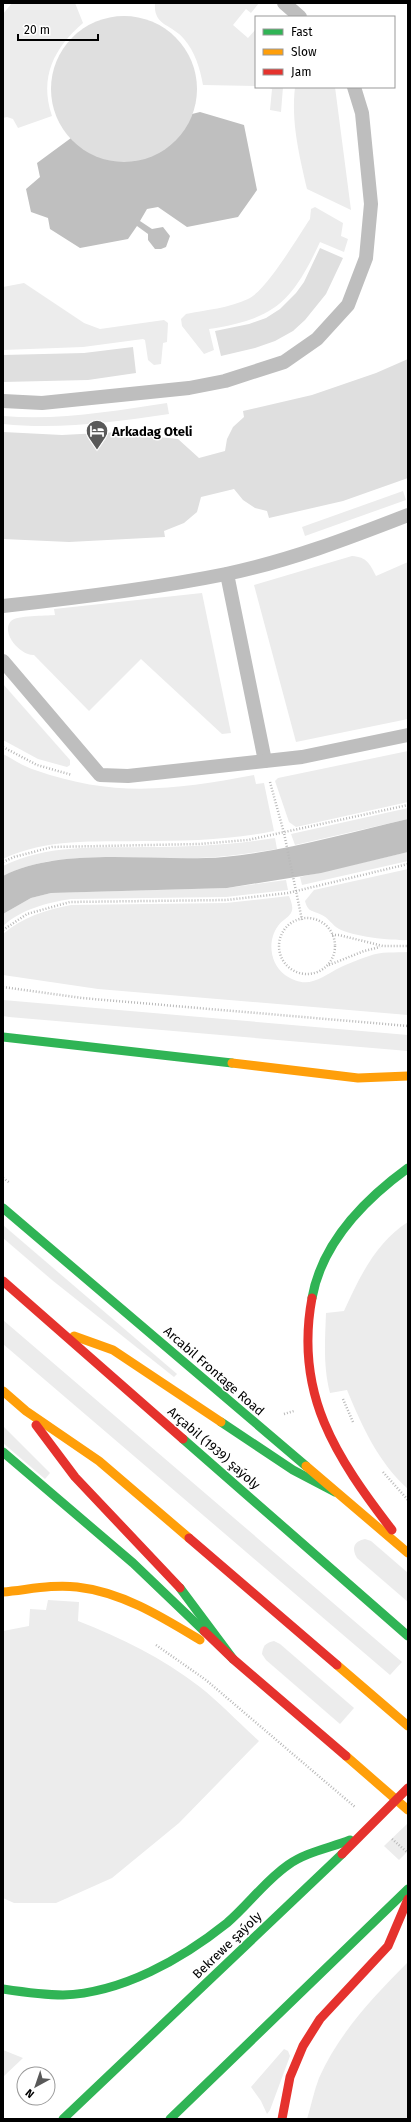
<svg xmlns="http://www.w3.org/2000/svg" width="411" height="2122" viewBox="0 0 411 2122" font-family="'Fira Sans',sans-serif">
<rect width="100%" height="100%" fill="#fff"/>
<!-- green -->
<g fill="#ececec">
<path d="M12 3H75L83 23C54 48 39 77 52 116L18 128 13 119 7 117 3 118V14Z"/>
<path d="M155 3H259L251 13 246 9 233 25 248 38 256 29V86L203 85C200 68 195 52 184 39 172 24 153 26 155 3Z"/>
<polygon points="266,87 283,87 281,112 270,110 272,89"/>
<path d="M295 87H335L351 210 307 189C299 154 291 122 295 87Z"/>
<path d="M315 207 343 223 341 236 348 239 344 252 320 242C292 302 275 319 209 329L214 350 204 354 182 326 181 319 186 314C206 310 229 308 248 299 267 290 297 238 310 219L311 209Z"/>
<polygon points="24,283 84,323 100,329 164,320 168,323 167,342 163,343 161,364 154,365 148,360 145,340 143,339 83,347 3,350 3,287"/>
<path d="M167 403 169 414C114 422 59 430 3 424V416C58 421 113 411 167 403Z"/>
<polygon points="403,491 406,500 305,536 302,527"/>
<path d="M352 556C367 557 370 564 376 576L408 562V719L296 742 254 585Z"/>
<path d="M202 593 231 733 222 734 141 659 89 711 34 655C21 656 0 633 11 621 17 615 45 616 55 615L54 609Z"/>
<polygon points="3,684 70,760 70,765 67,767 38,759 3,740"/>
<polygon points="408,751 408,802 296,827 289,822 275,781 278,778"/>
<path d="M3 754C13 759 24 767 35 770 114 798 174 790 254 775L256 784 264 783 274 831C229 840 186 841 141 841 95 842 46 838 3 859Z"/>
<polygon points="408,808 408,819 295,845 291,834"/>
<path d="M275 838 277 849C251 853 225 857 198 858 137 860 58 848 3 876V866C47 844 97 848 144 847 189 847 232 845 275 838Z"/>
<polygon points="408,852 408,861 302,885 300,877"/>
<path d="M408 869V940C393 941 347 936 336 927 331 923 328 918 322 915 313 910 308 913 305 901L314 890Z"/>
<path d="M286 880 288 890 226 897 71 899C46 903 22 909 3 926V914L31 898 51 893 227 888Z"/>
<path d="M289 896C291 901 294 908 291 913 288 918 281 921 278 926 267 941 270 964 285 975 308 991 321 977 341 967 350 963 359 959 369 956 381 951 395 953 408 952V1015L98 989 3 975V934C23 917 45 910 71 905L226 903Z"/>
<polygon points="3,1000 408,1035 408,1051 9,1017 3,1016"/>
<path d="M408 1222V1489C378 1462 362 1426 347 1390L330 1393C323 1366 325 1341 326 1313L344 1311C359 1278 376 1242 408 1222Z"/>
<polygon points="3,1225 177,1374 174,1377 52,1280 3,1238"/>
<polygon points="3,1320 402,1662 390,1675 3,1344"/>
<polygon points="3,1426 50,1473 45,1479 3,1443"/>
<path d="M365 1539 371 1541 408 1573V1602L357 1558C351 1548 354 1541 365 1539Z"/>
<path d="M48 1600 79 1602 78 1621C122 1638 162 1658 200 1687 220 1703 239 1723 259 1741L179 1823 112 1878 56 1903H14L3 1898V1631L29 1626 30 1609 46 1610Z"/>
<path d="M274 1641 280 1644 354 1708 340 1724 266 1660 262 1654C263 1646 265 1643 274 1641Z"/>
<polygon points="408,1823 408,1851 399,1860 384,1846"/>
<path d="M408 1962V2119H307C311 2106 314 2091 319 2078 339 2033 374 1996 408 1962Z"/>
<polygon points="284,2049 288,2051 290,2056 270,2110 267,2114 261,2101 251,2087"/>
<polygon points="3,2050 23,2058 3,2077"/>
</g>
<!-- water -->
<g fill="#bfbfbf">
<path d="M200 112 244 125 257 190 238 217 187 227 158 207 147 209 140 221 152 229 163 227 170 236 166 247 161 249H155L148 240V234L137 226 128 239 80 248 50 229 48 218 31 212 26 189 40 177 37 163 71 138C111 176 170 166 192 114Z"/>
<path d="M408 819V852L321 873 227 888 51 893 31 898 3 914V876C64 845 156 863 224 857 286 851 347 833 408 819Z"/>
</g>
<!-- building -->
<g fill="#dfdfdf">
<circle cx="124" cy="89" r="73"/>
<polygon points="320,248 343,258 326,294 305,320 293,331 275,341 255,348 221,356 215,331 249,324 266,318 280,309 296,293 304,282"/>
<polygon points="133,347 136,373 88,380 3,382 3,355 84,353"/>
<polygon points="408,359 408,478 343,501 269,518 267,511 255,508 243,500 234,489 201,497 197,512 184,523 164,531 165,537 69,542 3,539 3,432 62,435 158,430 159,437 178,439 199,458 225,451 227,439 233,427 244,417 243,411 312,395 376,373"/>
</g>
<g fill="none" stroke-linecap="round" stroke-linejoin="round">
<!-- path -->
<g stroke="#b9b9b9" stroke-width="2.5" stroke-dasharray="1 2" stroke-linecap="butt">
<polyline points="3,747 37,765 72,775"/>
<polyline points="270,782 284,833 302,920"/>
<polyline points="3,862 14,857 52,847 199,844 248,840 408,805"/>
<circle cx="307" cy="946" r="28"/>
<polyline points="3,930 27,914 70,902 226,900 288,893 408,864"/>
<polyline points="332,935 339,935 383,946 408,946"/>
<polyline points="329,965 364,951 380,947"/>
<polyline points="3,987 82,998 408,1026"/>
<polyline points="3,1178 10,1183"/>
<polyline points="343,1399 353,1422"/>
<polyline points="284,1414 294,1411"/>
<polyline points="383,1472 408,1500"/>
<polyline points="156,1645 206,1680 355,1807"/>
<polyline points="392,1839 408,1853"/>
</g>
<!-- lane -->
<g stroke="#bebebe" stroke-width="14">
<polyline points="284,3 300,17"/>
<polyline points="3,401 42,403 189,388 225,381 284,362 317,339 348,305 366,258 371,204 362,113 354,87"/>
<polyline points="227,574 265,761"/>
<path d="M3 606C77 598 152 589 226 574 289 561 349 538 408 515"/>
<polyline points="3,661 100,775 128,776 302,757 408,735"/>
</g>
<!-- fast -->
<g stroke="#30b455" stroke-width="9">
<polyline points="3,1037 232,1063"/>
<polyline points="3,1208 306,1466"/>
<path d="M312 1298C322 1242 364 1200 408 1168"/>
<polyline points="221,1422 293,1470 335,1492"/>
<polyline points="183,1439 408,1636"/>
<polyline points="3,1452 133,1563 204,1631"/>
<polyline points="180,1588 233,1659"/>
<path d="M3 1989C23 1992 43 1995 63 1995 122 1993 182 1959 227 1923 248 1905 265 1881 288 1865 306 1852 330 1848 350 1840"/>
<polyline points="63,2119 342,1854"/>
<polyline points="170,2119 408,1889"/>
</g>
<!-- slow -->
<g stroke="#ff9f0a" stroke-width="9">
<polyline points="232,1063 358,1078 408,1076"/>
<polyline points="74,1336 113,1350 221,1422"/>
<polyline points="3,1391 26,1411 99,1461 189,1538"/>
<polyline points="306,1466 408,1553"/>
<path d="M3 1592C27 1590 52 1584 77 1587 122 1592 162 1617 200 1640"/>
<polyline points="337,1665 408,1726"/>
<polyline points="346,1756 408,1810"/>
</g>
<!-- jam -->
<g stroke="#e5322d" stroke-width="9">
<polyline points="3,1281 183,1439"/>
<path d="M312 1298C294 1394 336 1457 392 1530"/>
<polyline points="36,1425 75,1477 180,1588"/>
<polyline points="189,1538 337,1665"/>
<polyline points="204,1631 233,1659 346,1756"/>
<polyline points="342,1854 408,1788"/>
<polyline points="282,2119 290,2077 303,2046 320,2019 388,1946 408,1899"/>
</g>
</g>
<!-- icons -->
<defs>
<g id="hotel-pin" transform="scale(1.15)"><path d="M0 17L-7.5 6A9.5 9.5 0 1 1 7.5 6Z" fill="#595959" stroke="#fff"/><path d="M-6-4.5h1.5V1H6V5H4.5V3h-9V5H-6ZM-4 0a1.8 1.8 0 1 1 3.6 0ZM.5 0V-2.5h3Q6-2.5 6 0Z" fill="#fff"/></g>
</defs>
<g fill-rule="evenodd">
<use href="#hotel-pin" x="97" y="431"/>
</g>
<g text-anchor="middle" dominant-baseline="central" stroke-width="3" stroke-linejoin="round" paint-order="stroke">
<!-- poi labels -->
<g font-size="13" font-weight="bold" fill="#000" stroke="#fff" text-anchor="start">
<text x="112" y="431">Arkadag Oteli</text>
</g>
<!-- street labels -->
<g font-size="13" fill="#000" stroke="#fff">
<text transform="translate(214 1371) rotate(41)">Arcabil Frontage Road</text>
<text transform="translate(214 1448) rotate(41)">Arçabil (1939) şaýoly</text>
<text transform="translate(227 1945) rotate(-44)">Bekrewe şaýoly</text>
</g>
</g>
<!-- border -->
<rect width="411" height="2122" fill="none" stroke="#000000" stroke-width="8"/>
<!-- legend -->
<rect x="255" y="16" width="140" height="72" fill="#ffffff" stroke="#999999"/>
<rect x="263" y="29" width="20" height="6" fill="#30b455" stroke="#999999"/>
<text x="291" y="36" font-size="12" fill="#000000">Fast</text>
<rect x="263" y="49" width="20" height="6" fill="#ff9f0a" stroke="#999999"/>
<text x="291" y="56" font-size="12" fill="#000000">Slow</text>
<rect x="263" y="69" width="20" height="6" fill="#e5322d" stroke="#999999"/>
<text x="291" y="76" font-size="12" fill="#000000">Jam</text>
<!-- north arrow -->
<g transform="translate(36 2086) rotate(220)"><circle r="19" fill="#ffffff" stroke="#999999"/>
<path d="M0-3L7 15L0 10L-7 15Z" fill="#595959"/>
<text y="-6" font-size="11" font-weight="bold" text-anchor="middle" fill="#000000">N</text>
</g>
<!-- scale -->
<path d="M18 34v6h80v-6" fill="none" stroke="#000000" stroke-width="2"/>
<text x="24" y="34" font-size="12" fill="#000000" stroke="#ffffff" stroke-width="3" paint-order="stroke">20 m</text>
</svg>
